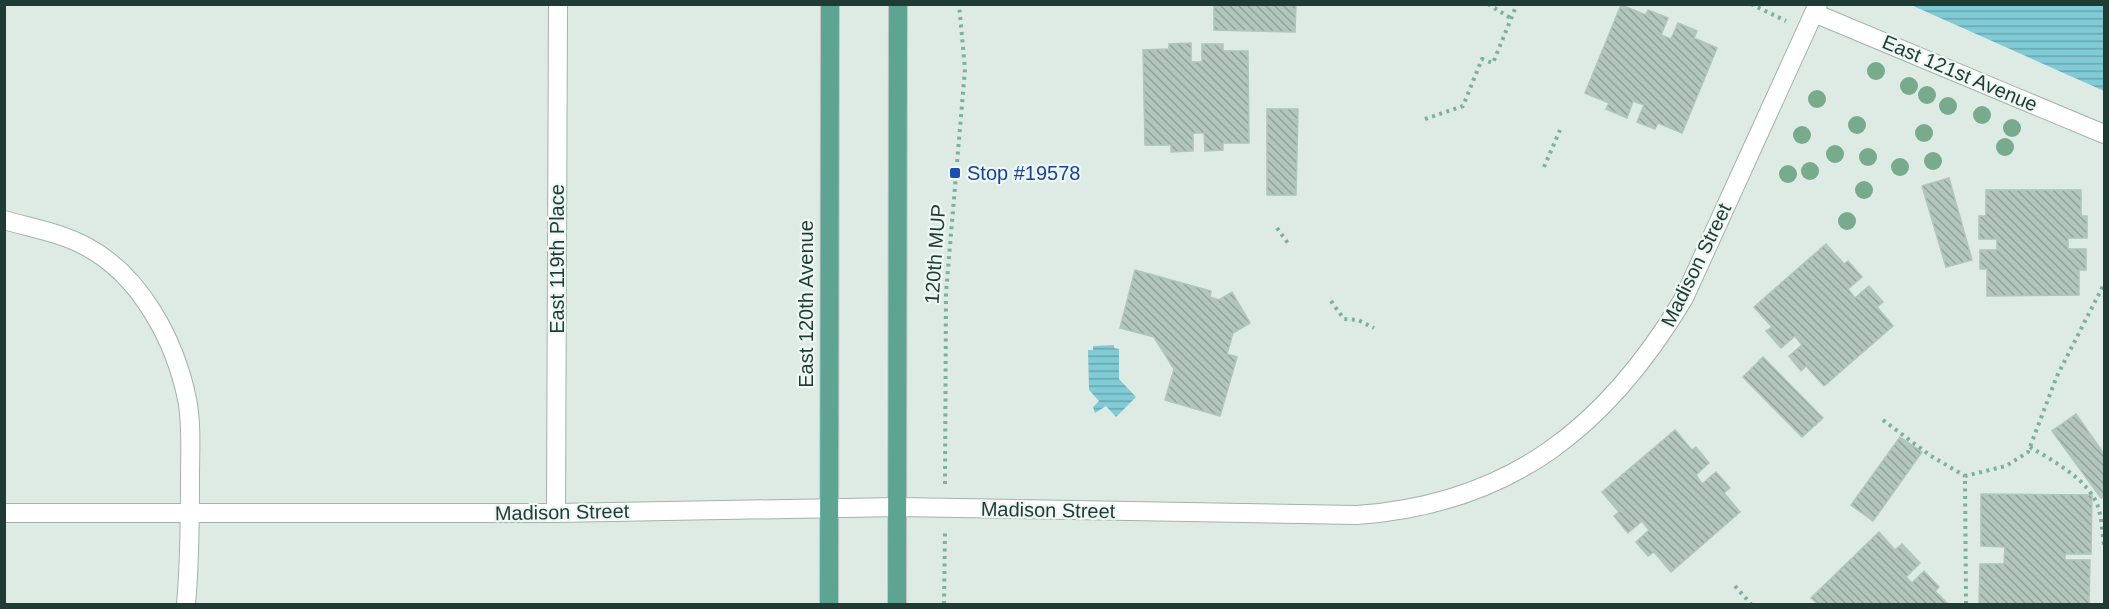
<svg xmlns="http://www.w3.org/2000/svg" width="2109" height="609" viewBox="0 0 2109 609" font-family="Arial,sans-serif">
<defs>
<pattern id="water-rules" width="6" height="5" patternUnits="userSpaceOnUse" patternTransform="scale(1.5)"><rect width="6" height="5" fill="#80cbd6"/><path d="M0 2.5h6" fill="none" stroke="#68a6ae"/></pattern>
<pattern id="building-back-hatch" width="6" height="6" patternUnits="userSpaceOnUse" patternTransform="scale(1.5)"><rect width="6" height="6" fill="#b3c6be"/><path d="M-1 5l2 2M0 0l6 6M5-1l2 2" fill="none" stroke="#91a29b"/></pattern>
</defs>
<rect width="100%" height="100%" fill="#deebe5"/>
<!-- water -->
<g fill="url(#water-rules)">
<polygon points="1911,5 2104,5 2104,91"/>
<polygon points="1114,345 1114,348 1119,349 1119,379 1136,397 1116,417 1106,406 1095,413 1093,407 1099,401 1089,390 1088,350 1093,350 1093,346"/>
</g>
<!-- building -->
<g fill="url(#building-back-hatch)" stroke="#b0c5bc" stroke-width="1.5">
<polygon points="1214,4 1296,4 1295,32 1214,30"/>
<polygon points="1621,5 1646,15 1648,10 1668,18 1661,35 1671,39 1678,23 1697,31 1694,38 1717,48 1682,133 1658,123 1655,129 1637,122 1644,105 1633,101 1627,118 1606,109 1609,103 1585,93"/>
<polygon points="1191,43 1191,62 1202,62 1202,44 1223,44 1223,51 1248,51 1249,143 1223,143 1223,150 1205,151 1204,133 1193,133 1193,151 1171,152 1171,145 1145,145 1143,50 1169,49 1169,44"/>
<polygon points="1267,109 1298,109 1296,195 1267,195"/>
<polygon points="1949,178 1972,260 1946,267 1922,186"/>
<polygon points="1986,190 2081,190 2081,216 2087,216 2087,238 2068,238 2068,249 2086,249 2086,270 2079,270 2079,295 1987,296 1987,269 1980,269 1980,250 1997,250 1997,239 1979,239 1979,216 1986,216"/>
<polygon points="1826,244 1844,264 1848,261 1862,277 1848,289 1855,298 1869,286 1883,302 1877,307 1893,326 1824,386 1806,366 1801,371 1789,356 1802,345 1795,336 1781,348 1766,331 1772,327 1754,307"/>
<polygon points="1135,270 1211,291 1210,297 1219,300 1232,292 1250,323 1233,333 1227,354 1237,357 1220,416 1165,400 1174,369 1154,337 1120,328"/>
<polygon points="1763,357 1823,418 1802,437 1743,377"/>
<polygon points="2076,414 2104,454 2104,496 2101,498 2052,431"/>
<polygon points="1675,430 1692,450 1696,447 1709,463 1696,475 1702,484 1716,472 1730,488 1724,493 1740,512 1671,572 1654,552 1648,556 1636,542 1649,530 1642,521 1628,533 1614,516 1619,512 1602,492"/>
<polygon points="1900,437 1922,452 1873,521 1851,505"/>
<polygon points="1981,494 2092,495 2091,554 2065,554 2065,560 2090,560 2089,604 1979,604 1980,564 2004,564 2005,547 1981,546"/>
<polygon points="1879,532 1895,550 1902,544 1920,563 1906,577 1912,583 1924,571 1939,587 1935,591 1948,604 1818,604 1811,598"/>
</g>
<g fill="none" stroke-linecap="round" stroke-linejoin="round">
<!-- minor casing -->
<g stroke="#a1b3ac" stroke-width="20">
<g id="minor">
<polyline points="1814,13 2104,134"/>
<path d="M4 220C32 228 62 233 87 247 141 276 175 341 187 399 192 424 190 451 190 477 190 519 190 562 186 604"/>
<path d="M4 513H556L898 507 1357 515C1511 504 1607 427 1684 298L1818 4"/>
<polyline points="556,513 558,4"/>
</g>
</g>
<!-- major casing -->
<g stroke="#c0c8c6" stroke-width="20">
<g id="major">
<polyline points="829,604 830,4"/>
<polyline points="897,604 898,4"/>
</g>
</g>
<!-- path -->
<g stroke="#7bb29f" stroke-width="4" stroke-dasharray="3 4.5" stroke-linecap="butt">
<polyline points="1375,4 1378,4"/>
<polyline points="1488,4 1512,19"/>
<polyline points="1751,4 1786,21"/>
<polyline points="1425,119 1463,106 1482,59 1493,63 1517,4"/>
<polyline points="1544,167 1560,130"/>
<polyline points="1277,228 1290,246"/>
<polyline points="1331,301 1344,319 1358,320 1374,328"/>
<polyline points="1883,420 1931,456 1965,476"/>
<path d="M2030 447C2053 461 2086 478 2097 504 2102 516 2102 533 2104 546"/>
<polyline points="945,484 946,293 965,69 959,4"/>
<polyline points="1735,586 1751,604"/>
<polyline points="944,604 945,530"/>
<polyline points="1966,604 1965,476 2006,466 2028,452 2057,376 2104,284"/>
</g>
<!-- minor -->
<use href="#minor" stroke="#fff" stroke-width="18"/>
<!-- major -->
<use href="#major" stroke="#5ea591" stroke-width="18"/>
</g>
<!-- trees -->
<g fill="#78ab8b">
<circle cx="1876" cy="71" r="9"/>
<circle cx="1909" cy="86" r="9"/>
<circle cx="1927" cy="95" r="9"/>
<circle cx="1817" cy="99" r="9"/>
<circle cx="1948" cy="106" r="9"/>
<circle cx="1982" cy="115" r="9"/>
<circle cx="1857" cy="125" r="9"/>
<circle cx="2012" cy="128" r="9"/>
<circle cx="1924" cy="133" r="9"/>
<circle cx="1802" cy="135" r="9"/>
<circle cx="2005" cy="147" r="9"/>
<circle cx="1835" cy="154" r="9"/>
<circle cx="1868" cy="157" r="9"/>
<circle cx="1933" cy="161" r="9"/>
<circle cx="1900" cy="167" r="9"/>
<circle cx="1810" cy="171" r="9"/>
<circle cx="1788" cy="174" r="9"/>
<circle cx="1864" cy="190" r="9"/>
<circle cx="1847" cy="221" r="9"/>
</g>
<!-- markers -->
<rect fill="#1a4fb4" stroke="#eef7f3" stroke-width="2" x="949" y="167" width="12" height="12" rx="3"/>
<g text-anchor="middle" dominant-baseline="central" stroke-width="4.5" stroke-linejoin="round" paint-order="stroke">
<!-- street labels -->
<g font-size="20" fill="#1e3c33" stroke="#eef7f3">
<text transform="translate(1960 73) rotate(23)">East 121st Avenue</text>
<text transform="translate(935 254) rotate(-86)">120th MUP</text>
<text transform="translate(557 259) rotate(-90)">East 119th Place</text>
<text transform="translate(1696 265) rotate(-64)">Madison Street</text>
<text transform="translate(806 304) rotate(-90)">East 120th Avenue</text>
<text transform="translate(1048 510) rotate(1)">Madison Street</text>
<text transform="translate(562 512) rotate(-1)">Madison Street</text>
</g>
<!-- transit labels -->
<g font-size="20" fill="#164399" stroke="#eef7f3" text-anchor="start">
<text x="967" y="173">Stop #19578</text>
</g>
</g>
<!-- border -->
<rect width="2109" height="609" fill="none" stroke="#1e3c33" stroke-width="12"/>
</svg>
